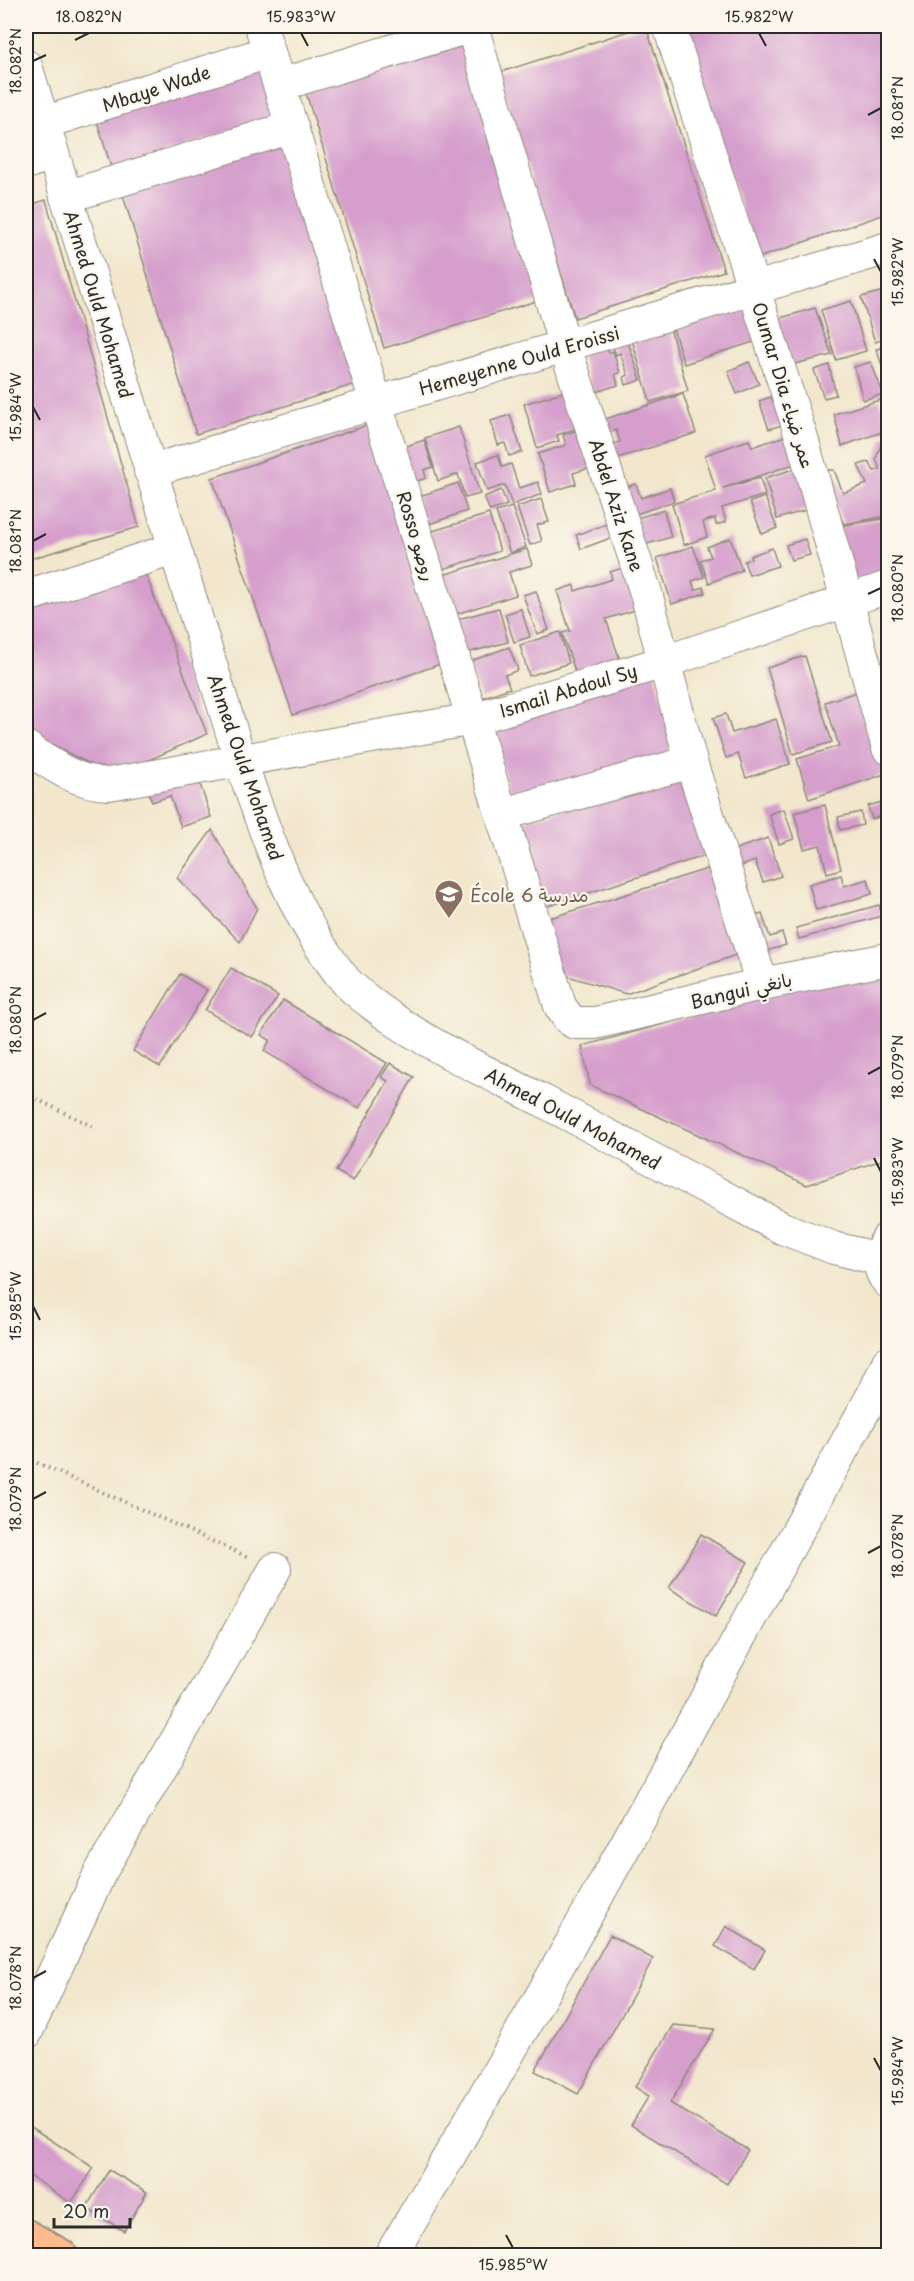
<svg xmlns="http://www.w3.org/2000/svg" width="914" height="2281" viewBox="0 0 914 2281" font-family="'Playpen Sans','Playpen Sans Arabic',sans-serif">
<rect width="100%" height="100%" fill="#fbf7ec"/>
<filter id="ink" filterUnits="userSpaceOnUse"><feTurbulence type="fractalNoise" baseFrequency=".0167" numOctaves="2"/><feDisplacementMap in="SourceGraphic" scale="12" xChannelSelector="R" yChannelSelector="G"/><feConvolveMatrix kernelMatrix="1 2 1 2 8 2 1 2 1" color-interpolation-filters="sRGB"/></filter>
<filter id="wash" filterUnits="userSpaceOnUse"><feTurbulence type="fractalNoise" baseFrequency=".008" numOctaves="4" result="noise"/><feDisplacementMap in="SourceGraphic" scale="24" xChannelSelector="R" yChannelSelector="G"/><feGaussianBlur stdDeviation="1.35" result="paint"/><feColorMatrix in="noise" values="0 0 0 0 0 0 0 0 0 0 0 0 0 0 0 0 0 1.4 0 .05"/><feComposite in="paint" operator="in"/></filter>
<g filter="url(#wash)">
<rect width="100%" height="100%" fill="#f2e7cd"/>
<g id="blocks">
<!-- building -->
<g fill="#d59ecc">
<polygon points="644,26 646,26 724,271 575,318 498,73"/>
<polygon points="679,26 886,26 888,32 888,213 758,258"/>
<polygon points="467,45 546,298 384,348 306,93"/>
<polygon points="269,61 286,113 112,170 96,118"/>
<polygon points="291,140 365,381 196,434 122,192"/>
<polygon points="46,200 139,527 26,560 26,206"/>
<polygon points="888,290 888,338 875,342 861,297"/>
<polygon points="753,295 766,338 684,364 671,322"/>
<polygon points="851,301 866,351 836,360 821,310"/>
<polygon points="815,308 832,355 790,365 777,319"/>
<polygon points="668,321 688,391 650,402 630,333"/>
<polygon points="626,336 641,380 626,385 624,377 628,375 620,353 616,355 611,341"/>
<polygon points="605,341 609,353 613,351 620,373 615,374 618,385 593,393 579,349"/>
<polygon points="888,346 888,381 876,349"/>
<polygon points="749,362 759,384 737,394 728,371"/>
<polygon points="871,362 883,394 863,400 854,367"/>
<polygon points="829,365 836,395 824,398 814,370"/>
<polygon points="566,391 578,428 557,435 559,441 537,448 524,404"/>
<polygon points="683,394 696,433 618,458 613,444 620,442 616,430 609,433 605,419"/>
<polygon points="779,394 788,423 769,429 759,401"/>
<polygon points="880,400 888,430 842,446 834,414"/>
<polygon points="510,415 522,452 509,456 505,443 498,445 491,421"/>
<polygon points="368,425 449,661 293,715 212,478"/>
<polygon points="459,427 480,494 465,498 458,474 438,481 425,438"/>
<polygon points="578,430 590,468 573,473 576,484 550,492 538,454 566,445 563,435"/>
<polygon points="797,432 806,460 723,488 760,478 765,495 722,508 726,522 716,525 715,518 703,522 707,537 684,545 672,504 716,491 705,455 749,440 752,447"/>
<polygon points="888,436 888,516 844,524 818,470 834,470 843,493 867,484 858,465 869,462 874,471 880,469 876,459 883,438"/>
<polygon points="424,440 433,467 424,470 426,478 412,483 401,448"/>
<polygon points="498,455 502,467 511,464 519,488 538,482 542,494 512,505 505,485 487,491 477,462"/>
<polygon points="807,465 819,506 777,519 765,478"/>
<polygon points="458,483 467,511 426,525 417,497"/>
<polygon points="636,484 641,498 670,488 674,501 630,516 621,489"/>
<polygon points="501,490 507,505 490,511 484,497"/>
<polygon points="765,497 777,528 762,534 750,502"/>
<polygon points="541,499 549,522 537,525 542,541 530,545 517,507"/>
<polygon points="512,507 526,547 510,553 496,512"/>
<polygon points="664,510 671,537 637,547 630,520"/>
<polygon points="489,514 500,551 440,570 429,532"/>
<polygon points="888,518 888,572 854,583 839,526"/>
<polygon points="612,522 616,536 581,549 576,535"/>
<polygon points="730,538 742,570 709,583 700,560 711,557 707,547"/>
<polygon points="805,539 810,555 791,560 786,545"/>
<polygon points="693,546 704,577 692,581 695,590 703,587 705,593 672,604 657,558"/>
<polygon points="772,548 778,566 749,575 744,561 751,559 750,556"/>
<polygon points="527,549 532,565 509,572 516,595 456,614 443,575"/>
<polygon points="635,564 648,606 606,619 621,663 577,677 562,633 570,631 557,591 574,585 575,591 612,579 610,572"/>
<polygon points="144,570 207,734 113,776 26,731 26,610"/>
<polygon points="536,591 549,630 537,634 523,595"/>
<polygon points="499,608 508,642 463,654 454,620"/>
<polygon points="521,609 530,637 514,642 505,614"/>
<polygon points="560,632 569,663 529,676 520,645"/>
<polygon points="509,647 518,670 505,675 510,688 481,698 468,662"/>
<polygon points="805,656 832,742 793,754 767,668"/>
<polygon points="654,672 678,755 513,803 489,721"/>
<polygon points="863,690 888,773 809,799 797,759 839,746 825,702"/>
<polygon points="726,714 732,733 776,719 790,764 746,778 738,754 726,758 713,718"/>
<polygon points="689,768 716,852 545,907 518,823"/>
<polygon points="195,769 211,817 181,827 170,796 152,802 146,785"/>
<polygon points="888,800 888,814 872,819 868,806"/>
<polygon points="825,805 841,869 827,873 820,845 804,849 794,813"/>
<polygon points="784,809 794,839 779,844 769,814"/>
<polygon points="861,812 863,825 840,830 838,817"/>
<polygon points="212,830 257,908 240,942 177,878"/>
<polygon points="768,838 781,876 763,882 755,861 736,868 730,851"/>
<polygon points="717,866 747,951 626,994 561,974 540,921"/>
<polygon points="841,875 844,886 868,879 872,894 816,910 809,884"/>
<polygon points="879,905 882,916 799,939 796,928"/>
<polygon points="762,914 770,937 782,933 786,945 760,953 749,918"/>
<polygon points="886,964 888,970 888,1158 807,1185 590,1085 582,1046"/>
<polygon points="231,968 278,996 252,1037 205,1010"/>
<polygon points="180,974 207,990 160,1067 133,1051"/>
<polygon points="283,1000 387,1063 359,1108 264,1051 270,1040 261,1035"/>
<polygon points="390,1063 414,1077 353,1181 336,1171 388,1081 381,1077"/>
<polygon points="701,1534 748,1562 716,1616 669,1588"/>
<polygon points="726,1926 765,1950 754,1969 715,1946"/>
<polygon points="610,1935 653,1959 578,2094 535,2071"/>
<polygon points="673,2025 715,2029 670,2103 748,2150 727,2184 631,2125 649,2096 635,2087"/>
<polygon points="28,2125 94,2168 71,2203 26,2173 26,2129"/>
<polygon points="109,2170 147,2192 124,2231 86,2208"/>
</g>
</g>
</g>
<g filter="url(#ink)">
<use href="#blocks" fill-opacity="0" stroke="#8e897c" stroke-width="1.5"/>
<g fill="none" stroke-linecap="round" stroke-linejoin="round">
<!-- minor casing -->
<g stroke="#8e897c" stroke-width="34">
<g id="minor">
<polyline points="261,26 560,1006 569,1019 575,1023 595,1023 762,984 888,959"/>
<polyline points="472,26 565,347 646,593 691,762 762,984"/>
<polyline points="669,26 803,442 888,748"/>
<path d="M26 66 240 759C266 835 293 917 345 980 355 992 370 1002 383 1012 433 1048 491 1074 545 1102 625 1144 703 1186 782 1228L834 1248 879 1259"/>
<polyline points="280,85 472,26"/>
<polyline points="43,123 269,52"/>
<polyline points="26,163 52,154"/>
<polyline points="66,197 292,127"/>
<polyline points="150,471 888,248"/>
<polyline points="26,596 174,549"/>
<path d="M26 747C52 765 76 783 109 784L473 719 664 662 888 587"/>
<polyline points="503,814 691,762"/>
<path d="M888 1238C878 1252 876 1268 888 1282"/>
<polyline points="26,2033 100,1873 275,1569"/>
<path d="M390 2256C561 1972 715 1679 876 1389L888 1362"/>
</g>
</g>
<!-- major casing -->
<g stroke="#8e897c" stroke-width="36">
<polyline id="major" points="26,2236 61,2256"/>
</g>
<!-- path -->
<g stroke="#8e897c" stroke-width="4" stroke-dasharray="1.5 4.5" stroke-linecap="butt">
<polyline points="26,1094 96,1128"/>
<polyline points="26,1458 250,1558"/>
</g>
<!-- minor -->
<use href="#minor" stroke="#fff" stroke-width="32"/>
<!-- major -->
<use href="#major" stroke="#fcba8e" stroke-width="33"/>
</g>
</g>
<!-- ticks -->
<path fill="none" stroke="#2b2b2b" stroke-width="2" d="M301 33 308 46M759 33 766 46M75 40 89 33M33 61 46 55M868 115 881 108M874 259 881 272M33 407 40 420M33 541 46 534M868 594 881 588M33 1020 46 1013M868 1074 881 1067M874 1158 881 1172M33 1306 40 1320M33 1499 46 1492M868 1553 881 1546M33 1978 46 1971M874 2058 881 2071M506 2235 513 2248"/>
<!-- icons -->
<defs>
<g id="school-pin" transform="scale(1.5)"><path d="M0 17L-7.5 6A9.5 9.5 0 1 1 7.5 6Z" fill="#8d6e63" stroke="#fbf7ec"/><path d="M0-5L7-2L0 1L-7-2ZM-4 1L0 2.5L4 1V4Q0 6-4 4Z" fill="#fff"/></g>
</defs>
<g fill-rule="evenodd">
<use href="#school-pin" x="449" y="894"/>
</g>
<g text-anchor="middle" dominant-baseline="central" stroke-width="4.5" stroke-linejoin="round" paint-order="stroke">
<!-- street labels -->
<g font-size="18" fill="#2b2b2b" stroke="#fbf7ec">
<text transform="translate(156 88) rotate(-18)">Mbaye Wade</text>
<text transform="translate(99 304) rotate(73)">Ahmed Ould Mohamed</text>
<text transform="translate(519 360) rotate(-16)">Hemeyenne Ould Eroissi</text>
<text transform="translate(784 385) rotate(73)">Oumar Dia عمر ضياء</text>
<text transform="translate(617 505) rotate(72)">Abdel Aziz Kane</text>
<text transform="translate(417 536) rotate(73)">Rosso روصو</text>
<text transform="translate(568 690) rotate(-17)">Ismail Abdoul Sy</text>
<text transform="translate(246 767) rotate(71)">Ahmed Ould Mohamed</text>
<text transform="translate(741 990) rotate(-13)">Bangui بانغي</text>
<text transform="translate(573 1118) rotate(28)">Ahmed Ould Mohamed</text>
</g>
<!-- education labels -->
<g font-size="18" fill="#785e54" stroke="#fbf7ec" text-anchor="start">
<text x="470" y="894">École 6 مدرسة</text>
</g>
</g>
<!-- margin -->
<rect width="914" height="2281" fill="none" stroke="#fbf7ec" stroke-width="66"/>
<!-- scale -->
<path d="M54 2218v9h76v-9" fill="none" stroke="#2b2b2b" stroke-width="3"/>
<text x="63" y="2218" font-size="18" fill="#2b2b2b" stroke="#fbf7ec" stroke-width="4.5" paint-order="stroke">20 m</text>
<rect x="33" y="33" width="848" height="2215" fill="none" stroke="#2b2b2b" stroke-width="2"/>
<g font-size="15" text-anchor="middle" fill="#2b2b2b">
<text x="89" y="22">18.082°N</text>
<text x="301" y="22">15.983°W</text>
<text x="759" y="22">15.982°W</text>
<text transform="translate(16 61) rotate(-90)" y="5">18.082°N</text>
<text transform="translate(898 108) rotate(-90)" y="5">18.081°N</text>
<text transform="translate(898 272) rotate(-90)" y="5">15.982°W</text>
<text transform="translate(16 407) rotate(-90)" y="5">15.984°W</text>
<text transform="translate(16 541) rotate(-90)" y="5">18.081°N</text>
<text transform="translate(898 588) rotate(-90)" y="5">18.080°N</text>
<text transform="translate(16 1020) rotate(-90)" y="5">18.080°N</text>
<text transform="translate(898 1067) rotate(-90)" y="5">18.079°N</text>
<text transform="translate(898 1172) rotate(-90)" y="5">15.983°W</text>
<text transform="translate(16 1306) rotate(-90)" y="5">15.985°W</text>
<text transform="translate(16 1499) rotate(-90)" y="5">18.079°N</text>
<text transform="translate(898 1546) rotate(-90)" y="5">18.078°N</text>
<text transform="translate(16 1978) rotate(-90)" y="5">18.078°N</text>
<text transform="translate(898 2071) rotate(-90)" y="5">15.984°W</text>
<text x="513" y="2270">15.985°W</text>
</g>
</svg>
